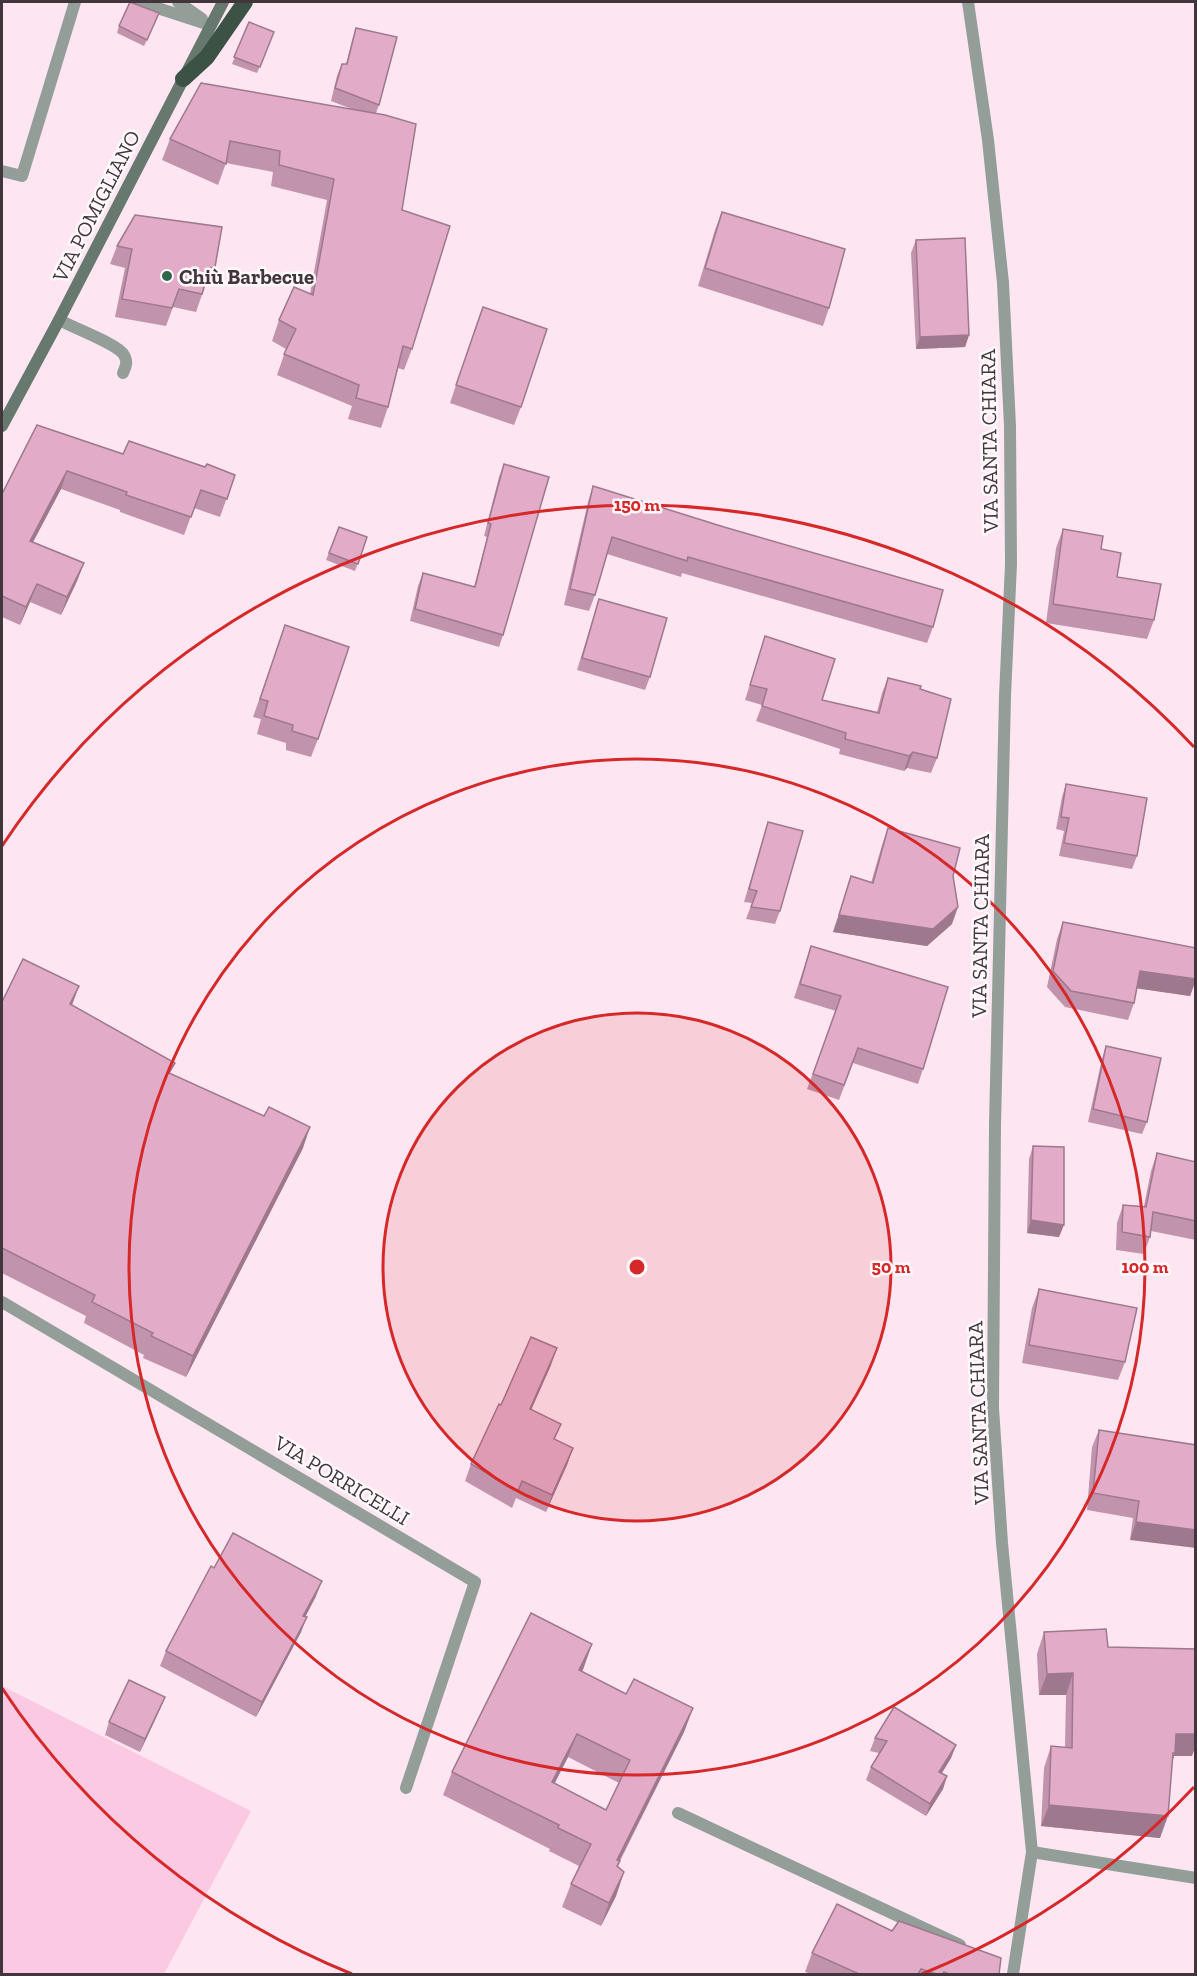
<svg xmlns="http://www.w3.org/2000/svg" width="1197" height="1976" viewBox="0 0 1197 1976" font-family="'Zilla Slab',serif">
<rect width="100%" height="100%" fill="#fde6f2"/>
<!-- green -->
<polygon fill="#fcc9e3" points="2,1686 251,1811 164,1974 2,1974"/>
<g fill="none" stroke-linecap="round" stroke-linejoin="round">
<!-- service -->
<path stroke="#929e97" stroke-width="12" d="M59 320C72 327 118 344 124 355 128 362 126 366 123 373"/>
<!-- minor -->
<g stroke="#929e97" stroke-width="12">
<polyline points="139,2 210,25"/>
<polyline points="178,2 202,19"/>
<polyline points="968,2 988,140 1003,283 1010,426 1011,564 1005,696 995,1125 993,1408 1002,1543 1032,1852 1013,1974"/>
<polyline points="2,171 22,176 75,2"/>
<polyline points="2,1302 475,1582 406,1788"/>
<polyline points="678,1813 960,1945"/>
<polyline points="1032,1852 1196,1878"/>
</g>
<!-- secondary -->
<polyline stroke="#67786e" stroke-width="12" points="2,426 59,320 223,2"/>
<!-- trunk -->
<polyline stroke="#3c5245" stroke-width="16" points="183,79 207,57 245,2"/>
</g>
<!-- wall -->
<g fill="#c293ac" fill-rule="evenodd">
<polygon points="157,19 144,46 117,33 119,26"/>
<polygon points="249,22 274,32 257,73 232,64"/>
<polygon points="356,28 379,105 376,113 402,210 412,349 404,370 398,368 388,407 381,428 348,419 352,406 277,375 286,349 272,341 279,320 310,294 327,200 271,186 273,172 226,163 218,185 162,160 170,139 352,109 331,101 337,76 342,64 346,64 352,41"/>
<polygon points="722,212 829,308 823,326 698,286 715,230"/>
<polygon points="135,215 208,285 205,286 196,312 173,307 166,326 115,317 125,268 110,264 117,246"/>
<polygon points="916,240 969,335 965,347 916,349 911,253"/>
<polygon points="476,326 521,407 514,425 450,403"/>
<polygon points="37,425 123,454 205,467 235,475 220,517 194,508 184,535 120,512 120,510 61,489 33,542 84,563 77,581 61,615 30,602 20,625 2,617 2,494"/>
<polygon points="504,464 503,635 499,647 410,621 418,586 423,573 474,587 487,537 484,536 499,477"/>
<polygon points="593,486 933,627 927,643 682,573 681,577 607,554 595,595 589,611 564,605 588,502"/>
<polygon points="339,527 367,537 355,571 326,560"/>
<polygon points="1063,529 1101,549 1117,577 1154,620 1147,639 1046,623 1056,548"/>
<polygon points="599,599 650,677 645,690 577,670"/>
<polygon points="285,625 318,739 311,757 286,750 286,743 257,734 261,719 253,717"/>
<polygon points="765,636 822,700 877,712 882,693 888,678 920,690 937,758 931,773 907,768 904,771 839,754 840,749 756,721 762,705 745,700"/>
<polygon points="1066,784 1137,856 1132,869 1059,856 1064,831 1056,829 1062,797"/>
<polygon points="768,822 780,911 775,924 746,919 752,903 744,902 764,835"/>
<polygon points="888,828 953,876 952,924 927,946 833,932 851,876 871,883 882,845"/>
<polygon points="1063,922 1196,948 1196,980 1190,996 1137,988 1134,1003 1128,1020 1065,1007 1047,987 1057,939"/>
<polygon points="811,946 923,1069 918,1084 853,1063 839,1100 807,1089 836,1011 794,998"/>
<polygon points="79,986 72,1005 171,1074 303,1148 186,1377 143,1358 144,1355 84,1323 86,1316 2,1273 2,1002"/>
<polygon points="1106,1046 1147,1122 1142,1134 1088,1122 1102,1059"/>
<polygon points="1033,1146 1059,1237 1027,1233 1029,1159"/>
<polygon points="1157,1153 1196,1162 1196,1240 1151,1231 1150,1237 1144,1254 1116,1250 1117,1223 1123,1205 1144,1206 1151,1171"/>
<polygon points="1039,1289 1125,1362 1118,1380 1022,1363 1032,1308"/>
<polygon points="551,1365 531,1410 555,1440 573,1448 567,1465 546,1512 516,1498 512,1508 465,1481 471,1464 501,1405"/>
<polygon points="1099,1430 1196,1445 1130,1540 1133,1518 1087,1510 1092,1447"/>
<polygon points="214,1568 316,1596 305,1617 301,1632 256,1717 160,1666 166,1651"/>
<polygon points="1044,1632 1108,1647 1192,1756 1174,1756 1172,1762 1160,1838 1041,1826 1044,1768 1051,1746 1065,1748 1066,1695 1039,1695 1037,1654"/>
<path d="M584 1667 582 1672 626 1694 693 1708 684 1732 620 1861 618 1866 624 1872 616 1896 601 1926 562 1907 571 1884 579 1866 549 1851 550 1849 443 1795 452 1772ZM568 1757 619 1783 606 1810 554 1784Z"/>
<polygon points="165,1697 160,1709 140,1752 105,1735 109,1722"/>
<polygon points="875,1738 956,1745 951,1758 942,1773 947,1776 943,1789 926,1816 866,1780 871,1767 879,1753 870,1751"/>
<polygon points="892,1931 999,1974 812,1974 805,1972 812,1953"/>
</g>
<!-- shaded-wall -->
<g fill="#9e788c">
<polygon points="215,267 208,285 203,286 210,268"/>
<polygon points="969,335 965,347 916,349 920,337"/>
<polygon points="67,471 61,489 24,559 30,541"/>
<polygon points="84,563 77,581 61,615 67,597"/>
<polygon points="37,584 30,602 20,625 26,607"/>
<polygon points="913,752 907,768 904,771 909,756"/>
<polygon points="958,907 952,924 927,946 833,932 839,915"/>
<polygon points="1140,971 1196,979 1190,996 1134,988"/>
<polygon points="79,986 71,1007 70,1004"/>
<polygon points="310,1127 303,1148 186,1377 193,1356"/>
<polygon points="1031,1220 1064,1225 1059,1237 1027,1233"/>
<polygon points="557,1348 551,1365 524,1426 530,1409"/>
<polygon points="573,1448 567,1465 546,1512 552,1495"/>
<polygon points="1136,1522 1196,1530 1196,1548 1130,1540"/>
<polygon points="322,1581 316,1596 298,1631 303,1616"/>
<polygon points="307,1617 301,1632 256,1717 262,1702"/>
<polygon points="592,1644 584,1667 570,1694 579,1670"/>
<polygon points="1073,1673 1066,1695 1039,1695 1047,1674"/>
<polygon points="165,1697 160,1709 140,1752 145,1739"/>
<polygon points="693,1708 684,1732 608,1883 617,1860"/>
<polygon points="577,1734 568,1757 543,1806 552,1782"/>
<polygon points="1176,1734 1196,1734 1196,1745 1192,1756 1174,1756 1168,1775"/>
<polygon points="956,1745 951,1758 935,1784 939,1772"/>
<polygon points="947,1776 943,1789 926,1816 930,1804"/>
<polygon points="1049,1805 1168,1816 1160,1838 1041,1826"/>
<polygon points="624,1872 616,1896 601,1926 609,1903"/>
</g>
<!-- building -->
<g fill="#e2abc8" stroke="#9e788c" stroke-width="1.5" fill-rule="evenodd">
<polygon points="130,2 159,13 147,40 119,26"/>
<polygon points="249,22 274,32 260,67 234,57"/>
<polygon points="356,28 397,37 379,105 335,88 342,64 347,64"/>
<polygon points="201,83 385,115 416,124 402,210 450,226 412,349 403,346 388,407 356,398 359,385 284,354 296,329 279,320 294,287 313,295 334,179 279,165 280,151 230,141 226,164 170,139"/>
<polygon points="722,212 845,249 829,308 705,268"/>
<polygon points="135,215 222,227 215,267 210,268 202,294 179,289 172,308 122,299 132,249 117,246"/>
<polygon points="965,238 969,335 920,337 916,240"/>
<polygon points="483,307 547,329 521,407 456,385"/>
<polygon points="37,425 123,454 129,441 205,467 207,464 235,475 227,499 201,490 191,517 126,495 127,492 67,471 30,541 84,563 67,597 37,584 26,607 2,596 2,494"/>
<polygon points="504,464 549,477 503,635 415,609 423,573 475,587 491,524 488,523"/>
<polygon points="593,486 724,527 943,590 933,627 688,557 687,561 612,537 595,595 570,589"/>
<polygon points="339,527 367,537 358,564 329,553"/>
<polygon points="1063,529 1103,536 1101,549 1121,553 1117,577 1161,584 1154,620 1053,604"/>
<polygon points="599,599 667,618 650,677 582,658"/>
<polygon points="285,625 349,647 318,739 292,731 293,725 264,716 268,701 260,699"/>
<polygon points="765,636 835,659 822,700 879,713 888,678 921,686 920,689 951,699 937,758 913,752 909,756 845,739 846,733 762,706 767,689 750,685"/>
<polygon points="1066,784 1147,798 1137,856 1064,843 1069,818 1061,817"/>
<polygon points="768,822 803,831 780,911 751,907 757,891 749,889"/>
<polygon points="888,828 960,848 953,876 958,907 933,929 839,915 851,876 873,883"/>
<polygon points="1063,922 1196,948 1196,979 1140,971 1134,1003 1071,991 1053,971"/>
<polygon points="811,946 948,987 923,1069 858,1048 844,1085 813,1074 841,996 800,984"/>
<polygon points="23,959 79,986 70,1004 175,1063 169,1073 264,1116 269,1107 310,1127 193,1356 151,1336 153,1333 92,1302 95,1295 2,1248 2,1002"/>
<polygon points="1106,1046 1161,1058 1147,1122 1093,1109"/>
<polygon points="1033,1146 1064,1147 1064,1225 1031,1220"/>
<polygon points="1157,1153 1196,1162 1196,1221 1153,1212 1150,1237 1122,1232 1123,1205 1146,1207"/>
<polygon points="1039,1289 1137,1308 1125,1362 1029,1345"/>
<polygon points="531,1337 557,1348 530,1409 561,1424 554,1439 573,1448 552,1495 522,1481 518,1491 471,1464 499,1404 501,1405"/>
<polygon points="1099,1430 1196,1445 1196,1530 1136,1522 1139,1501 1093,1493"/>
<polygon points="233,1533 322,1581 303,1616 307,1617 262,1702 166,1651 211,1566 214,1568"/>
<path d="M531 1613 592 1644 579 1670 626 1694 634 1679 693 1708 617 1860 620 1861 617 1866 624 1872 609 1903 571 1884 591 1844 558 1828 559 1825 452 1772ZM577 1734 630 1760 606 1810 552 1782Z"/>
<polygon points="1106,1629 1108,1647 1196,1649 1196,1734 1176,1734 1175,1753 1173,1753 1168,1816 1049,1805 1051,1746 1072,1748 1073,1673 1047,1674 1044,1632"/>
<polygon points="129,1680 165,1697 145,1739 109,1722"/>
<polygon points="894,1707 956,1745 939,1772 947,1776 930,1804 871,1767 887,1741 875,1738"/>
<polygon points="837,1904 892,1931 899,1921 1001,1958 999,1974 949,1974 944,1972 942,1974 936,1974 921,1969 918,1974 859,1974 812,1953"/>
</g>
<!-- distance rings -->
<circle cx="637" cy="1267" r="254" fill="#d62828" fill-opacity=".12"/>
<g fill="none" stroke="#d62828" stroke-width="3">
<circle cx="637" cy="1267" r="254"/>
<circle cx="637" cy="1267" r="508"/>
<path d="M1194 1787A762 762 0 0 1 922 1974M352 1974A762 762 0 0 1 2 1688M2 846A762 762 0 0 1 1194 747"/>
</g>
<!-- markers -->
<circle fill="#31664b" stroke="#fff9fc" stroke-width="2" cx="167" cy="276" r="6"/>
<g text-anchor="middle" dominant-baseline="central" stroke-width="5" stroke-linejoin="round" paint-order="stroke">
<!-- street labels -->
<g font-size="21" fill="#41363c" stroke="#fff9fc">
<text transform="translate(96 206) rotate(-63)">VIA POMIGLIANO</text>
<text transform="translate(989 441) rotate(-91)">VIA SANTA CHIARA</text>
<text transform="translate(980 926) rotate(-89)">VIA SANTA CHIARA</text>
<text transform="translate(978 1413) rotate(-92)">VIA SANTA CHIARA</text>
<text transform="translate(342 1480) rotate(31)">VIA PORRICELLI</text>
</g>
<!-- poi labels -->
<g font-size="21" font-weight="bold" fill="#41363c" stroke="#fff9fc" text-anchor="start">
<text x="179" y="276">Chiù Barbecue</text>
</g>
</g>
<circle cx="637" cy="1267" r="9" fill="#d62828" stroke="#fff9fc" stroke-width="3"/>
<g font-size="18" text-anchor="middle" font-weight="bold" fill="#d62828" stroke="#fff9fc" stroke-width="5" stroke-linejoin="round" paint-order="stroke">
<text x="637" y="511">150 m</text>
<text x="891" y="1273">50 m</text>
<text x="1145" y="1273">100 m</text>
</g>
<!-- border -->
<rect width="1197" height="1976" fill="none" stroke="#41363c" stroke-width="6"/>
</svg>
